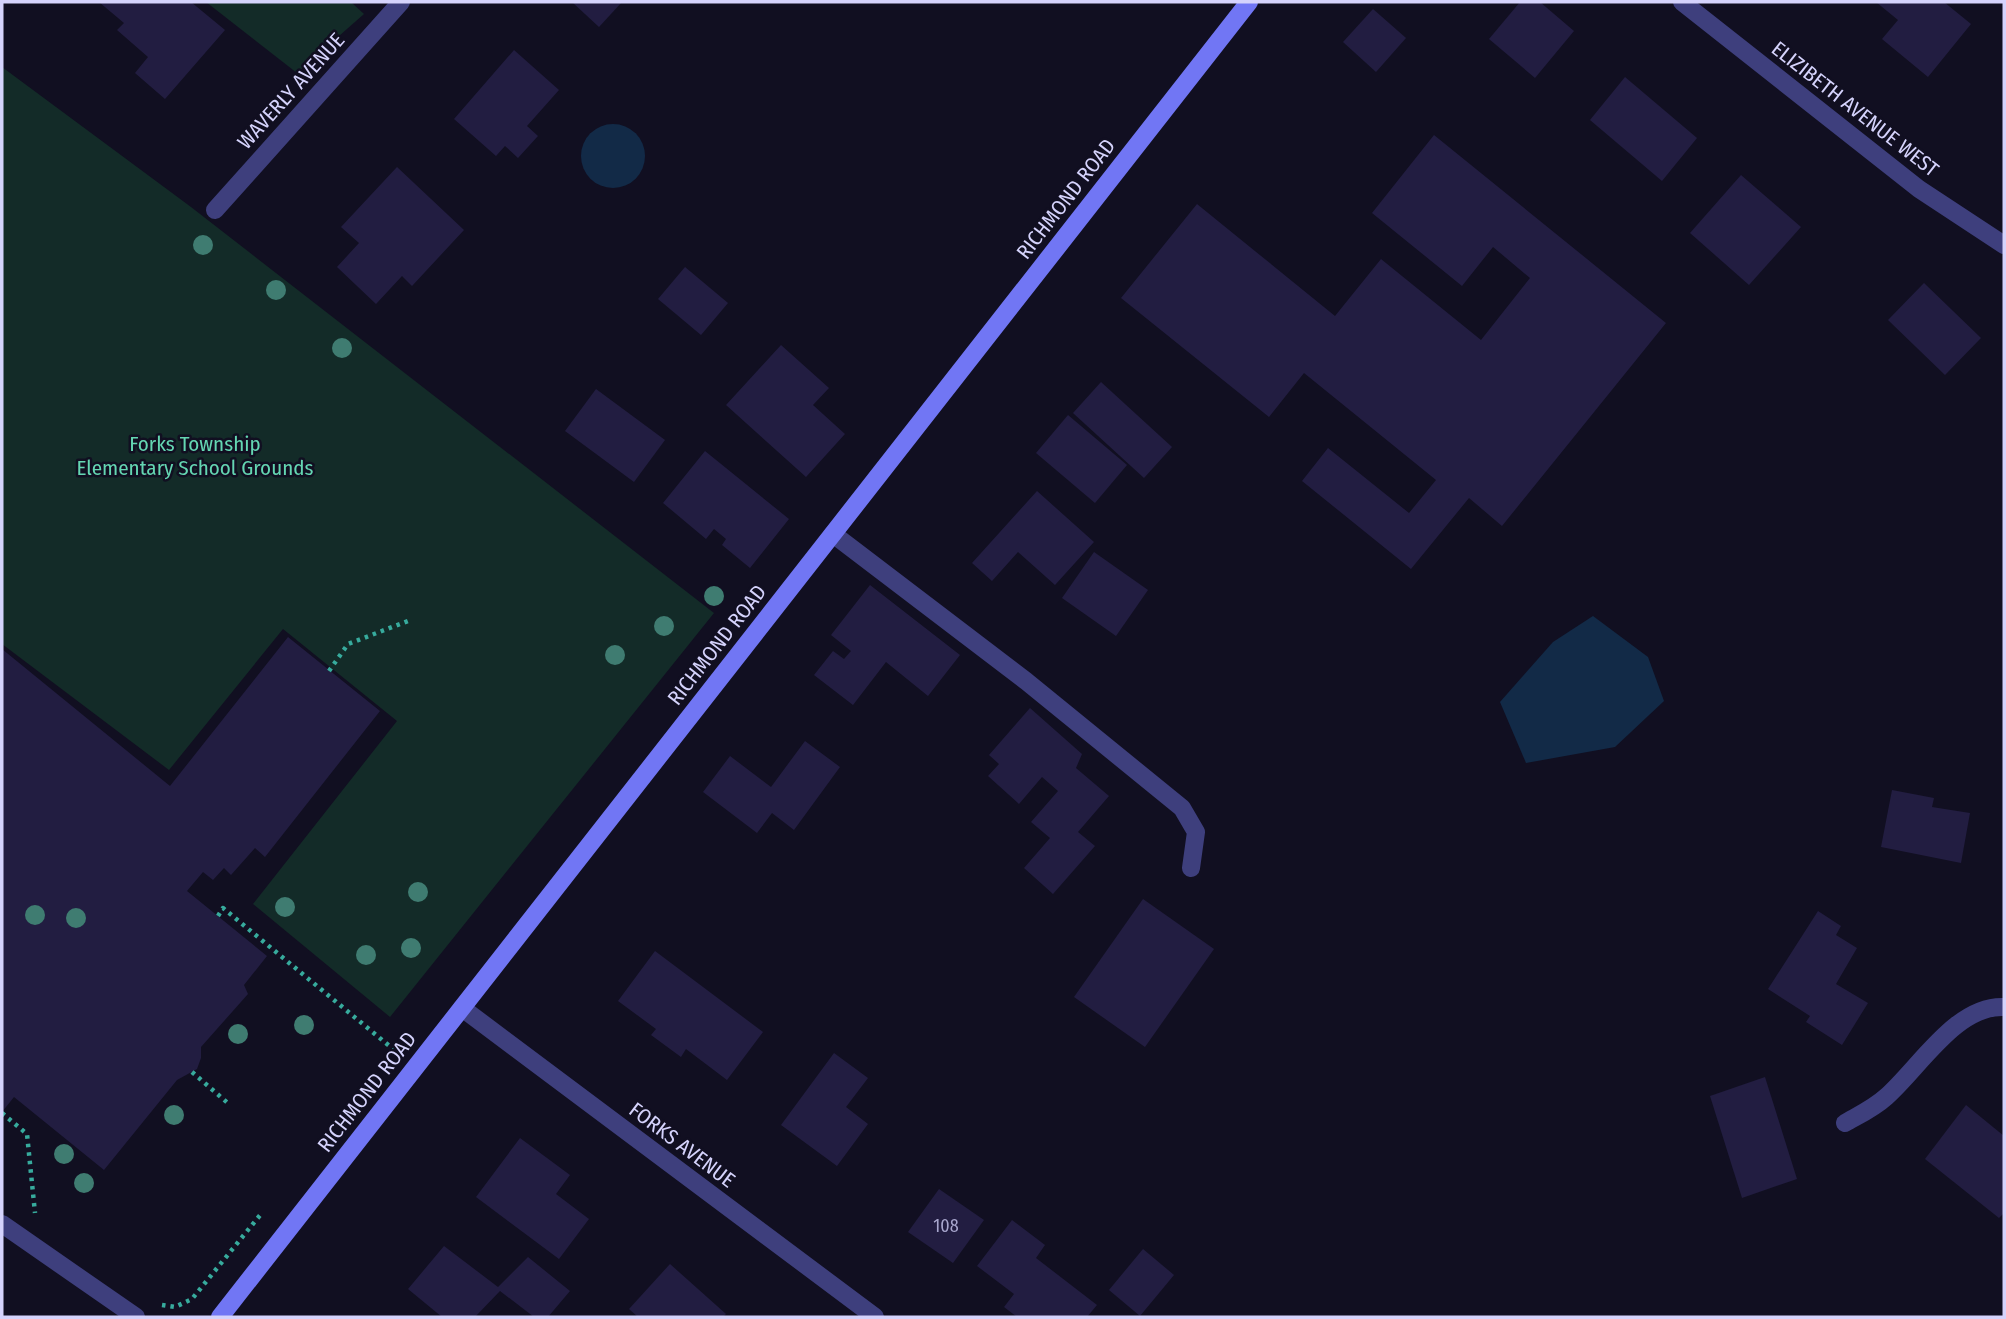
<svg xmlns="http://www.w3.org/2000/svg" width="2006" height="1319" viewBox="0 0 2006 1319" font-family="'Fira Sans Condensed',sans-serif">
<rect width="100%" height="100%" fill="#110f21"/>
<!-- green -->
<g fill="#132b28">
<polygon points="206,2 351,2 364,14 297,73"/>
<polygon points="2,67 191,207 714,613 390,1017 253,904 397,721 283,629 169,770 2,644"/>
</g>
<!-- water -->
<g fill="#122a47">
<circle cx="613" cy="156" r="32"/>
<polygon points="1593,616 1648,657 1664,701 1615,747 1526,763 1500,702 1553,642"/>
</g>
<!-- building -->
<g fill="#221d41">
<polygon points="99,2 191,2 225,30 165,99 135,73 148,57 117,30 124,23"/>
<polygon points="572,2 622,2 599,27"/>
<polygon points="1520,2 1540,2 1574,31 1535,78 1489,39"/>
<polygon points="1876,2 1944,2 1971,24 1928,77 1882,39 1898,20"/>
<polygon points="1373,9 1406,38 1376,72 1343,42"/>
<polygon points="514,50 559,90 527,126 538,136 518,158 505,146 496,156 454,119"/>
<polygon points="1625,77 1697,138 1662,181 1590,120"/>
<polygon points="1434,135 1666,323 1502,526 1469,498 1411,569 1302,481 1328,448 1409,513 1436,480 1304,373 1269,417 1121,298 1197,204 1335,316 1381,259 1481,340 1530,278 1493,247 1462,286 1372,213"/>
<polygon points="397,167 464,230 412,286 402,276 376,304 337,267 359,243 341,227"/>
<polygon points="1741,175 1801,227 1749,285 1690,233"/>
<polygon points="685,267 728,303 701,335 658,299"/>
<polygon points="1924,283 1981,338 1945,375 1888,320"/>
<polygon points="781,345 829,388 813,405 845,434 806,477 726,405"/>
<polygon points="1101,382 1172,447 1144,478 1073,413"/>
<polygon points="596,389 665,440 634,482 565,431"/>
<polygon points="1068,415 1127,465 1095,503 1036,453"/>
<polygon points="705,451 789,519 750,568 722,545 726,539 714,529 706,539 663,503"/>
<polygon points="1037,491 1094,542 1055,585 1018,552 992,581 972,563"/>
<polygon points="1094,552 1148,590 1116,636 1062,598"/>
<polygon points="870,585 960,655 928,696 886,662 853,705 814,675 833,651 844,659 851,651 831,635"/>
<polygon points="288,637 380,711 265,857 255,848 231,875 224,868 213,880 203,872 187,891 267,956 244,985 248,994 201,1047 201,1058 197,1069 177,1080 104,1170 14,1097 2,1112 2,649 170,786"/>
<polygon points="1030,708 1082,754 1076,768 1109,796 1078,832 1095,846 1053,894 1024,868 1050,838 1031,822 1058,791 1042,777 1019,804 988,776 999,764 989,755"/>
<polygon points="805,741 840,767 794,830 772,813 757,833 703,792 730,756 771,787"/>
<polygon points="1892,790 1934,798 1932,807 1970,813 1961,863 1881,847"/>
<polygon points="1143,899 1214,949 1145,1047 1074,997"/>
<polygon points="1818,911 1841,926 1836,935 1857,948 1836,984 1868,1003 1842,1045 1806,1022 1810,1016 1768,989"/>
<polygon points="655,951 763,1032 727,1080 686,1049 681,1057 651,1035 656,1029 618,1001"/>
<polygon points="834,1053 868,1078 846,1107 868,1124 837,1166 781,1125"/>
<polygon points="1765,1077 1797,1179 1742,1198 1710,1096"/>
<polygon points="1966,1105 2004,1136 2004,1213 1999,1218 1925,1159"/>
<polygon points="520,1138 570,1175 556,1194 589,1219 559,1259 476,1197"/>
<polygon points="939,1189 984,1220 953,1263 908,1232"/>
<polygon points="1012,1220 1045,1245 1036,1258 1097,1305 1087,1317 1017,1317 1004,1307 1014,1294 977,1266"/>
<polygon points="444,1246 498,1287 528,1257 570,1291 548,1317 534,1317 500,1291 475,1317 442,1317 408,1289"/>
<polygon points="1143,1249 1174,1275 1140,1316 1109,1290"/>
<polygon points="670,1264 726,1314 723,1317 638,1317 629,1309"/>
</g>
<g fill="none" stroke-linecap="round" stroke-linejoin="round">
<!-- path -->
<g stroke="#37ab9d" stroke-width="4.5" stroke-dasharray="3.5 5" stroke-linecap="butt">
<polyline points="329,671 348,644 408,621"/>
<polyline points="218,916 223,908 393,1049"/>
<polyline points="192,1072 230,1105"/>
<polyline points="2,1113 27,1134 35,1213"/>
<polyline points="162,1305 175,1307 192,1299 261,1214"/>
</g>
<!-- lane -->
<g stroke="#3e3f7d" stroke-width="18">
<polyline points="833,534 1026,681 1182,808 1196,832 1191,868"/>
<polyline points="2,1224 136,1317"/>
</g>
<!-- street -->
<g stroke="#3e3f7d" stroke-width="18">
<polyline points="1682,2 1919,189 2004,245"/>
<polyline points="215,210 401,2"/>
<polyline points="462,1008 875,1317"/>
<path d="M1845 1123C1859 1115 1874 1108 1886 1097 1920 1067 1956 1005 2004 1007"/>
</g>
<!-- secondary -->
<polyline stroke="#7176f4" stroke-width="18" points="220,1317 1249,2"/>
</g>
<!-- trees -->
<g fill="#3f7c71">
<circle cx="203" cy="245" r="10"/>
<circle cx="276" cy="290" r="10"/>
<circle cx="342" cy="348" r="10"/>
<circle cx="714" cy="596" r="10"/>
<circle cx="664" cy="626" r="10"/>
<circle cx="615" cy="655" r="10"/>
<circle cx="418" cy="892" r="10"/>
<circle cx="285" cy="907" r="10"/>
<circle cx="35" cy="915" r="10"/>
<circle cx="76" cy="918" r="10"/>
<circle cx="411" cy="948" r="10"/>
<circle cx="366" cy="955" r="10"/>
<circle cx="304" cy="1025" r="10"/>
<circle cx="238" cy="1034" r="10"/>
<circle cx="174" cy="1115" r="10"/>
<circle cx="64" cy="1154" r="10"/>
<circle cx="84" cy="1183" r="10"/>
</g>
<g text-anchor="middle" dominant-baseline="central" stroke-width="5" stroke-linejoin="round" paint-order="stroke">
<!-- number labels -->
<g font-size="18" fill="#a8a6cd">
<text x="946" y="1226">108</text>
</g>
<!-- street labels -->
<g font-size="21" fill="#d5d3fc" stroke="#110f21">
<text transform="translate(291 91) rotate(-48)">WAVERLY AVENUE</text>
<text transform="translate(1855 109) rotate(38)">ELIZIBETH AVENUE WEST</text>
<text transform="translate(1066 199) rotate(-52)">RICHMOND ROAD</text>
<text transform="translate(717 645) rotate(-52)">RICHMOND ROAD</text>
<text transform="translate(367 1092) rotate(-52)">RICHMOND ROAD</text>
<text transform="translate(682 1145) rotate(37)">FORKS AVENUE</text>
</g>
<!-- park labels -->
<g font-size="21" fill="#64d6b2" stroke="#110f21">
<text x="195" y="444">Forks Township<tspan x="195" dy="24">Elementary School Grounds</tspan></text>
</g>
</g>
<!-- border -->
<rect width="2006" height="1319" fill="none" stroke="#d5d3fc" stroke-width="7"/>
</svg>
